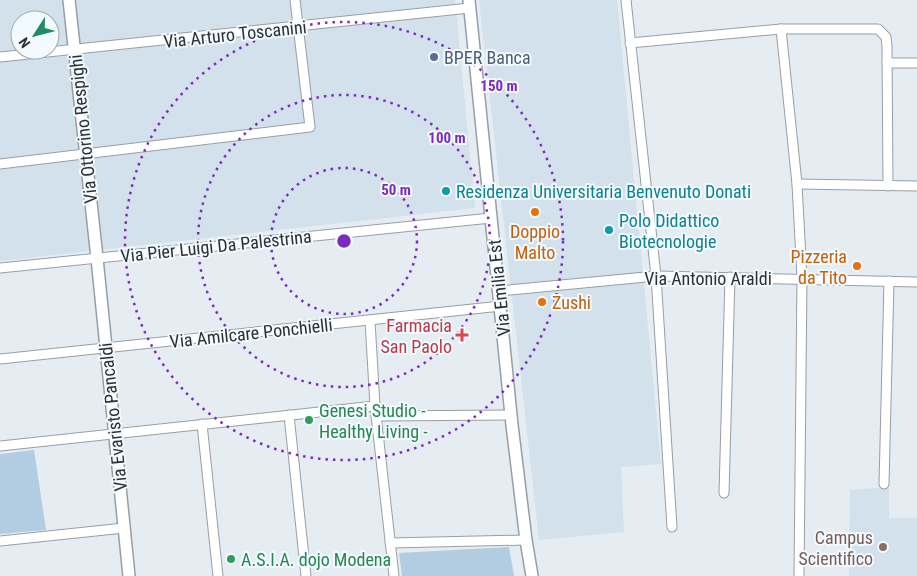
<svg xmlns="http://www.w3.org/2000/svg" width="917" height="576" viewBox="0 0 917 576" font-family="'Roboto Condensed',sans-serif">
<rect width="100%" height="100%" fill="#e5ecf2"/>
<!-- built -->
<g fill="#d3e1ec" fill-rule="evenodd">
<path d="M0 0H455L475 208 0 261ZM20 20H50V50H20Z"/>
<polygon points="479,0 617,0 661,464 621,467 624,532 539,540"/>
<polygon points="889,487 889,518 917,518 917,576 849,576 850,490"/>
</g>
<!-- green -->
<g fill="#b2cce2">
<polygon points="34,450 46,530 0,534 0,454"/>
<polygon points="509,547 514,576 402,576 399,553"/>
</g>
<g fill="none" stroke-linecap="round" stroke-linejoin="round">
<!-- street casing -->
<g stroke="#989fa4" stroke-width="11">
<g id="street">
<polyline points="626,0 656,276 672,527"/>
<polyline points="781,29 797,184 802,278 799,576"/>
<polyline points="630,43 781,29 878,29 886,37 887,46 888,186"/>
<polyline points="0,57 470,8"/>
<polyline points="887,63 917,63"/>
<polyline points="0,164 310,127 295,0"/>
<polyline points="797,184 917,186"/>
<polyline points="0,268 491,218"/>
<polyline points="499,291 656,276 917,282"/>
<polyline points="370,321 375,406 394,576"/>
<polyline points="0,359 501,306"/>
<polyline points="289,415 306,576"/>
<polyline points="376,416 511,415"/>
<polyline points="202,424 218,576"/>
<polyline points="0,446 375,406"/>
<polyline points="884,484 889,281"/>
<polyline points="724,493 730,277"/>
<polyline points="0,541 124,528"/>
<polyline points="390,543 526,540"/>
</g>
</g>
<!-- secondary casing -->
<g stroke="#989fa4" stroke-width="14">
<g id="secondary">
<polyline points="69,0 97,258 129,576"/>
<polyline points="469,0 512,425 526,540 532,576"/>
</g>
</g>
<!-- street -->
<use href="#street" stroke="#fff" stroke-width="9"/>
<!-- secondary -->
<use href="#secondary" stroke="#fff" stroke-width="11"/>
</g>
<!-- distance rings -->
<g fill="none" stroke="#7b2cbf" stroke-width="2.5" stroke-dasharray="2.5 5">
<circle cx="344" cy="241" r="73"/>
<circle cx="344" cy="241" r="146"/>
<circle cx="344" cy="241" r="219"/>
</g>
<!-- markers -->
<circle fill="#5c6f8a" stroke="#f2f9ff" stroke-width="2" cx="434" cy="57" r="5"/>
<g fill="#0f9aa8" stroke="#f2f9ff" stroke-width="2">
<circle cx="446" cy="191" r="5"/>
<circle cx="609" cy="230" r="5"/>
</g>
<g fill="#e8710a" stroke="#f2f9ff" stroke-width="2">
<circle cx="535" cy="212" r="5"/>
<circle cx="857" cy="266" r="5"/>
<circle cx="542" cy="302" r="5"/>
</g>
<path fill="#e0444e" stroke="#f2f9ff" stroke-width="2" d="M459.5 327.5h5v5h5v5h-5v5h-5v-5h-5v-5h5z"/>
<g fill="#2e9e5b" stroke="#f2f9ff" stroke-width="2">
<circle cx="309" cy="420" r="5"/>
<circle cx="231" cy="559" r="5"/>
</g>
<circle fill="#8d6e63" stroke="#f2f9ff" stroke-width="2" cx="883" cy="547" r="5"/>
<g text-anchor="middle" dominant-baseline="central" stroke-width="4" stroke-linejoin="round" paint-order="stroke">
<!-- street labels -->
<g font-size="18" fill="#2d3032" stroke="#f2f9ff">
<text transform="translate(235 34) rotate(-6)">Via Arturo Toscanini</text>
<text transform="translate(83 129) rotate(-96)">Via Ottorino Respighi</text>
<text transform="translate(216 246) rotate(-6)">Via Pier Luigi Da Palestrina</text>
<text x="708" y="278">Via Antonio Araldi</text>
<text transform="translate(499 288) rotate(-96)">Via Emilia Est</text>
<text transform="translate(251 333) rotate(-6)">Via Amilcare Ponchielli</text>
<text transform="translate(113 417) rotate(-96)">Via Evaristo Pancaldi</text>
</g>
<!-- service labels -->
<g font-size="18" fill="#4e5e75" stroke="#f2f9ff" text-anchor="start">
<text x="444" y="57">BPER Banca</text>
</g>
<!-- culture labels -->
<g font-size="18" fill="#0d838f" stroke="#f2f9ff" text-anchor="start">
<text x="456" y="191">Residenza Universitaria Benvenuto Donati</text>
<text x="619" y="220">Polo Didattico<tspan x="619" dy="21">Biotecnologie</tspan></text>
</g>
<!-- food labels -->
<g font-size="18" fill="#c56008" stroke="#f2f9ff">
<text x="535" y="231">Doppio<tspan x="535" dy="21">Malto</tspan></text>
<text x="847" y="256" text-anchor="end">Pizzeria<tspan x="847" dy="21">da Tito</tspan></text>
<text x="552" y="302" text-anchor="start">Zushi</text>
</g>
<!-- health labels -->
<g font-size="18" fill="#be3a42" stroke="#f2f9ff" text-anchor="end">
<text x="452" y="325">Farmacia<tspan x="452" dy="21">San Paolo</tspan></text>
</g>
<!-- leisure labels -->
<g font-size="18" fill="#27864d" stroke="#f2f9ff" text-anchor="start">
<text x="319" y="410">Genesi Studio -<tspan x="319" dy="21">Healthy Living -</tspan></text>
<text x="241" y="559">A.S.I.A. dojo Modena</text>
</g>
<!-- education labels -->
<g font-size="18" fill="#785e54" stroke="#f2f9ff" text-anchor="end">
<text x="873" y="537">Campus<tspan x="873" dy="21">Scientifico</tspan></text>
</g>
</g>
<circle cx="344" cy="241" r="8" fill="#7b2cbf" stroke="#f2f9ff" stroke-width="2.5"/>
<g font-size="15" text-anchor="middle" font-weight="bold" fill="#7b2cbf" stroke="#f2f9ff" stroke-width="4" stroke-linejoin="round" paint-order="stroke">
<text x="499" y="91">150 m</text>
<text x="447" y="143">100 m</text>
<text x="396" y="195">50 m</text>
</g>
<!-- north arrow -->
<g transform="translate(35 35) rotate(234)"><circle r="24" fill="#f2f9ff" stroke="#a3a9ad"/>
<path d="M0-4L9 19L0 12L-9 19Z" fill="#218a66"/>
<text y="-8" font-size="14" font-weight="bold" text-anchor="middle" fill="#2d3032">N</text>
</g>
</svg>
